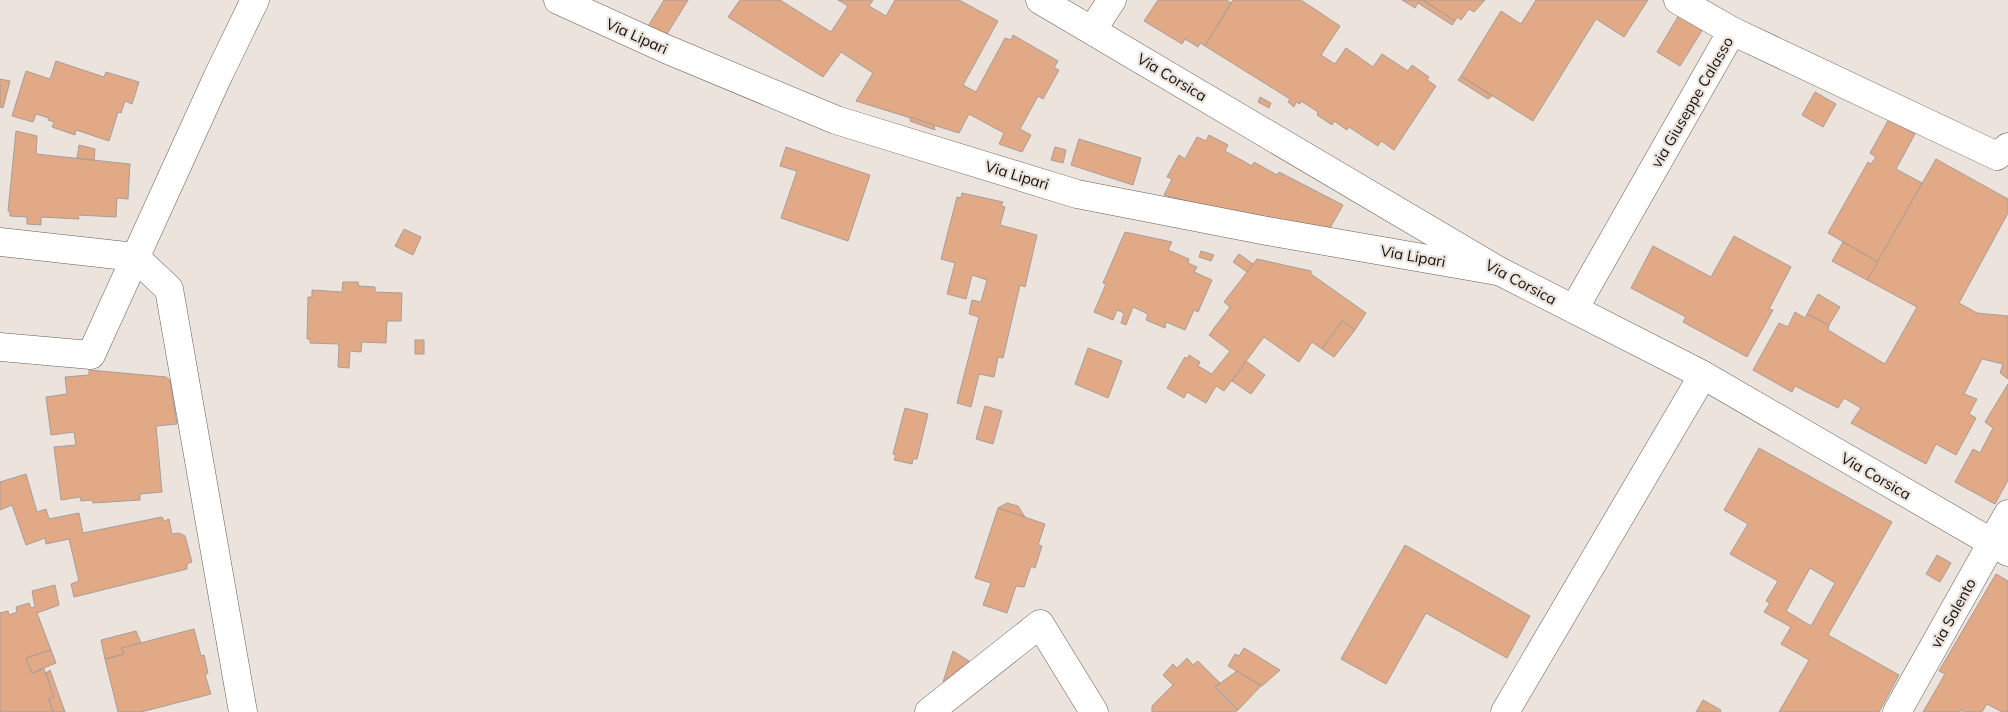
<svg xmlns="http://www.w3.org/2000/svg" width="2008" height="712" viewBox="0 0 2008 712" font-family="Mulish,sans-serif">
<rect width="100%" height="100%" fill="#ebe3dc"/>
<!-- building -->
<g fill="#e1a985" stroke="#a79e99" fill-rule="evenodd">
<polygon points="664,0 688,0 667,34 647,28"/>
<polygon points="740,0 780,0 831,32 848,6 838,0 873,0 869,6 886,16 895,0 959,0 998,21 963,85 976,92 1005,38 1011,40 1013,35 1058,61 1054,68 1059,70 1043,99 1038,96 1020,129 1031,135 1022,152 999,144 1004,133 969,114 959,133 856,101 873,73 841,52 823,77 728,17"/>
<polygon points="1158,0 1227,0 1231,3 1205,46 1200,43 1198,47 1185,39 1182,44 1144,21"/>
<polygon points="1233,0 1301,0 1340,26 1321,55 1335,64 1346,48 1373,67 1382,54 1408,71 1412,65 1429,77 1427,80 1436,86 1394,150 1381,141 1378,146 1349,127 1347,130 1334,121 1332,125 1317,115 1318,112 1301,101 1300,104 1296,102 1294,107 1288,102 1290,99 1205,46"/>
<polygon points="1402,0 1420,0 1415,8"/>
<polygon points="1420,0 1423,0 1455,21 1452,25 1418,3"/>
<polygon points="1423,0 1485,0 1474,12 1469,9 1461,20 1457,17 1455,21"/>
<polygon points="1536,0 1648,0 1624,37 1596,19 1533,121 1461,76 1501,11 1521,24"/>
<polygon points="1679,15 1703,29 1680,66 1657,52"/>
<polygon points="56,61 104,77 106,72 139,82 132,104 125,101 121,113 118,112 109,141 76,130 75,135 52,127 54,122 48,120 49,118 36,114 33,122 12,116 26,71 50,79"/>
<polygon points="1461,76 1492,96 1488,99 1458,80"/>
<polygon points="0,79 10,81 3,108 0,107"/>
<polygon points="1815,92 1836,104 1823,127 1802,115"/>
<polygon points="1260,97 1271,103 1269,108 1258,102"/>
<polygon points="911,117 934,125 935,130 910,121"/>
<polygon points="1889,119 1915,134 1896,169 1922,183 1878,262 1828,233 1868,162 1871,164 1876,157 1870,153"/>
<polygon points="16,131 37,136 36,154 130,164 128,199 117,198 116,217 78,215 79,219 41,217 41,225 27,224 27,217 10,216 10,211 8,211"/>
<polygon points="1209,135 1228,145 1225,151 1252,166 1254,162 1277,175 1279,172 1343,205 1325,237 1164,195 1172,179 1167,177 1179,155 1185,159 1197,137 1206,141"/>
<polygon points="1079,139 1141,158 1133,185 1071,165"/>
<polygon points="79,145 95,149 94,160 77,158"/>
<polygon points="786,147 870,175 848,241 781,218 797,171 780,166"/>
<polygon points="1055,147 1066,150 1063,163 1051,160"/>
<polygon points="1936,159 2008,199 2008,213 1959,303 1977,313 2008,316 2008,379 2000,373 2003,364 1982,359 1964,394 1977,399 1969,414 1976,418 1956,455 1936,444 1926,464 1851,423 1861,408 1844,398 1838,408 1795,386 1792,392 1753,370 1779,323 1788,327 1795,312 1805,318 1807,314 1829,325 1828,330 1885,364 1917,307 1867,280"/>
<polygon points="962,193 1003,202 1001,206 1005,207 1000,225 1037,235 1025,287 1020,285 1003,358 998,357 994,377 979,374 971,407 957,403 979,317 969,314 972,300 981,302 987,280 972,275 966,299 947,294 955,263 941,259 957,197 961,198"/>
<polygon points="404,229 421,237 413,255 395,246"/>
<polygon points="1125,232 1172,242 1168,250 1189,259 1188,263 1197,267 1194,272 1212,280 1198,312 1194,310 1185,330 1166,322 1165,328 1146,320 1148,314 1133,307 1126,325 1121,323 1124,313 1117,310 1113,320 1094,312 1106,284 1103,283"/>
<polygon points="1734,236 1791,267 1769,309 1773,310 1747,357 1683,322 1686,317 1631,288 1653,246 1711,277"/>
<polygon points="1843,242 1878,262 1867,280 1832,261"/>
<polygon points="1201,251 1214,255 1211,261 1199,257"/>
<polygon points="1239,254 1253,264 1247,272 1233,262"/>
<polygon points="1257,259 1311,271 1311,274 1366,313 1355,330 1342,321 1322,349 1312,342 1299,362 1264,337 1224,391 1216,386 1206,403 1187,392 1184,398 1167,388 1185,357 1187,359 1189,355 1200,362 1198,366 1212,374 1230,351 1209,335 1230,307 1224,302"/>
<polygon points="343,282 358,282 359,286 375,287 375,292 402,293 401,321 387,321 386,343 362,342 361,352 350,351 349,368 338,367 339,344 310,343 310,339 307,339 308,297 312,297 312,290 342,292"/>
<polygon points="1818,294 1840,307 1829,325 1807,314"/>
<polygon points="1342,321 1355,330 1334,357 1322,349"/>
<rect x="415" y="340" width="9" height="14"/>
<polygon points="1088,348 1122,361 1108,398 1075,384"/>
<polygon points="1246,361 1265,375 1251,394 1232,381"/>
<polygon points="89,370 166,377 170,380 177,424 156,426 162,492 140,494 140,500 93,503 92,500 81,501 80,497 61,500 54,447 76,445 74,432 51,435 46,397 67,394 65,377 89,375"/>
<polygon points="2008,384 2008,480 1995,504 1955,482 1973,449 1980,453 1993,428 1985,422"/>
<polygon points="985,406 1002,411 993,444 976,439"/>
<polygon points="905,408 928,414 917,459 913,459 912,464 894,460 896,455 893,454"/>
<path d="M1759 448 1892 522 1828 635 1899 675 1879 712H1779L1809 660 1781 644 1791 627 1764 612 1770 603 1766 601 1778 581 1730 554 1748 524 1724 510ZM1810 568 1835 583 1811 626 1786 611Z"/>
<polygon points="26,474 37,512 46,509 49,519 79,513 83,533 162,517 164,521 169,519 172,534 179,533 185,536 192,562 187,564 187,569 74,597 71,584 79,581 69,539 46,544 45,538 26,545 12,505 0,510 0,482"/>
<polygon points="1007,503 1018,506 1025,517 998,508"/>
<polygon points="998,508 1045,524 1038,545 1042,546 1035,568 1031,566 1024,587 1016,586 1007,613 983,605 991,583 975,578"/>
<polygon points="1405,545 1530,616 1507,658 1426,613 1386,684 1341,659"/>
<polygon points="1937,555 1951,563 1940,582 1926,574"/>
<polygon points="1996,574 2008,581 2008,712 2002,712 1987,704 1982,712 1964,712 1961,710 1960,712 1923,712 1945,674 1939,671"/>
<polygon points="55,585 59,605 37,613 51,650 26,658 32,673 44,669 55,697 49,699 53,712 0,712 0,613 8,611 9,615 17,612 16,607 29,603 31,608 35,607 32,591"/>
<polygon points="194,629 201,656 204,655 208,673 205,675 211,694 141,712 118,712 105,659 124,654 121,648"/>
<polygon points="136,631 141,643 121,648 124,654 105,659 101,640"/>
<polygon points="1244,648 1280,670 1262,686 1228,666 1235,654 1239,656"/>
<polygon points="51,650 56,663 32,673 26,658"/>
<polygon points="953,651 969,661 943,682"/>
<polygon points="1187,658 1193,665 1198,661 1220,683 1215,687 1238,710 1235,712 1152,712 1152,706 1173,685 1163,675 1173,664 1177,668"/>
<polygon points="50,670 65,712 53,712 49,699 54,697 46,673"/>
<polygon points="1237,671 1261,686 1238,710 1215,687"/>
<polygon points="1703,700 1721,710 1720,712 1696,712"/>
</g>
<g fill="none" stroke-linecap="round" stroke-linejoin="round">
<!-- street casing -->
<g stroke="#655e58" stroke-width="29">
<g id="street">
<polyline points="558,0 666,49 836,120 1077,194 1267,231 1497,271"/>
<polyline points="1678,0 1732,31"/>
<polyline points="1092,30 1112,0"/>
<polyline points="0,242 135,257 169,289 243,712"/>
<polyline points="0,347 91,355 218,76 255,0"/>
<polyline points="929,712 1040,624 1094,712"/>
<polyline points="1505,712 1703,375"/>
<polyline points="1897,712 2008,514"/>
</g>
</g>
<!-- secondary casing -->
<g stroke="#655e58" stroke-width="29">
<g id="secondary">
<polyline points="1040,0 1499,271 1703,375 2008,552"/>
<polyline points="1574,309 1732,31 1997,156 2008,147"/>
</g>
</g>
<!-- street -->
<use href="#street" stroke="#fff" stroke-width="28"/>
<!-- secondary -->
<use href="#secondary" stroke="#fff" stroke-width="28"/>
</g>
<g text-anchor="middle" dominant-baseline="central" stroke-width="4.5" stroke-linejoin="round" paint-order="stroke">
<!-- street labels -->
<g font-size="15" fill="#12100d" stroke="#ebe3dc">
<text transform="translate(637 36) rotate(24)">Via Lipari</text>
<text transform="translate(1172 77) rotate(31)">Via Corsica</text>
<text transform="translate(1692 102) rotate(-60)">via Giuseppe Calasso</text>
<text transform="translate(1017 175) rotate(17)">Via Lipari</text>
<text transform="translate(1413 256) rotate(10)">Via Lipari</text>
<text transform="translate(1521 282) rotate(28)">Via Corsica</text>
<text transform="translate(1876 476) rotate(30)">Via Corsica</text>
<text transform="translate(1953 613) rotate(-61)">via Salento</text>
</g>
</g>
</svg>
